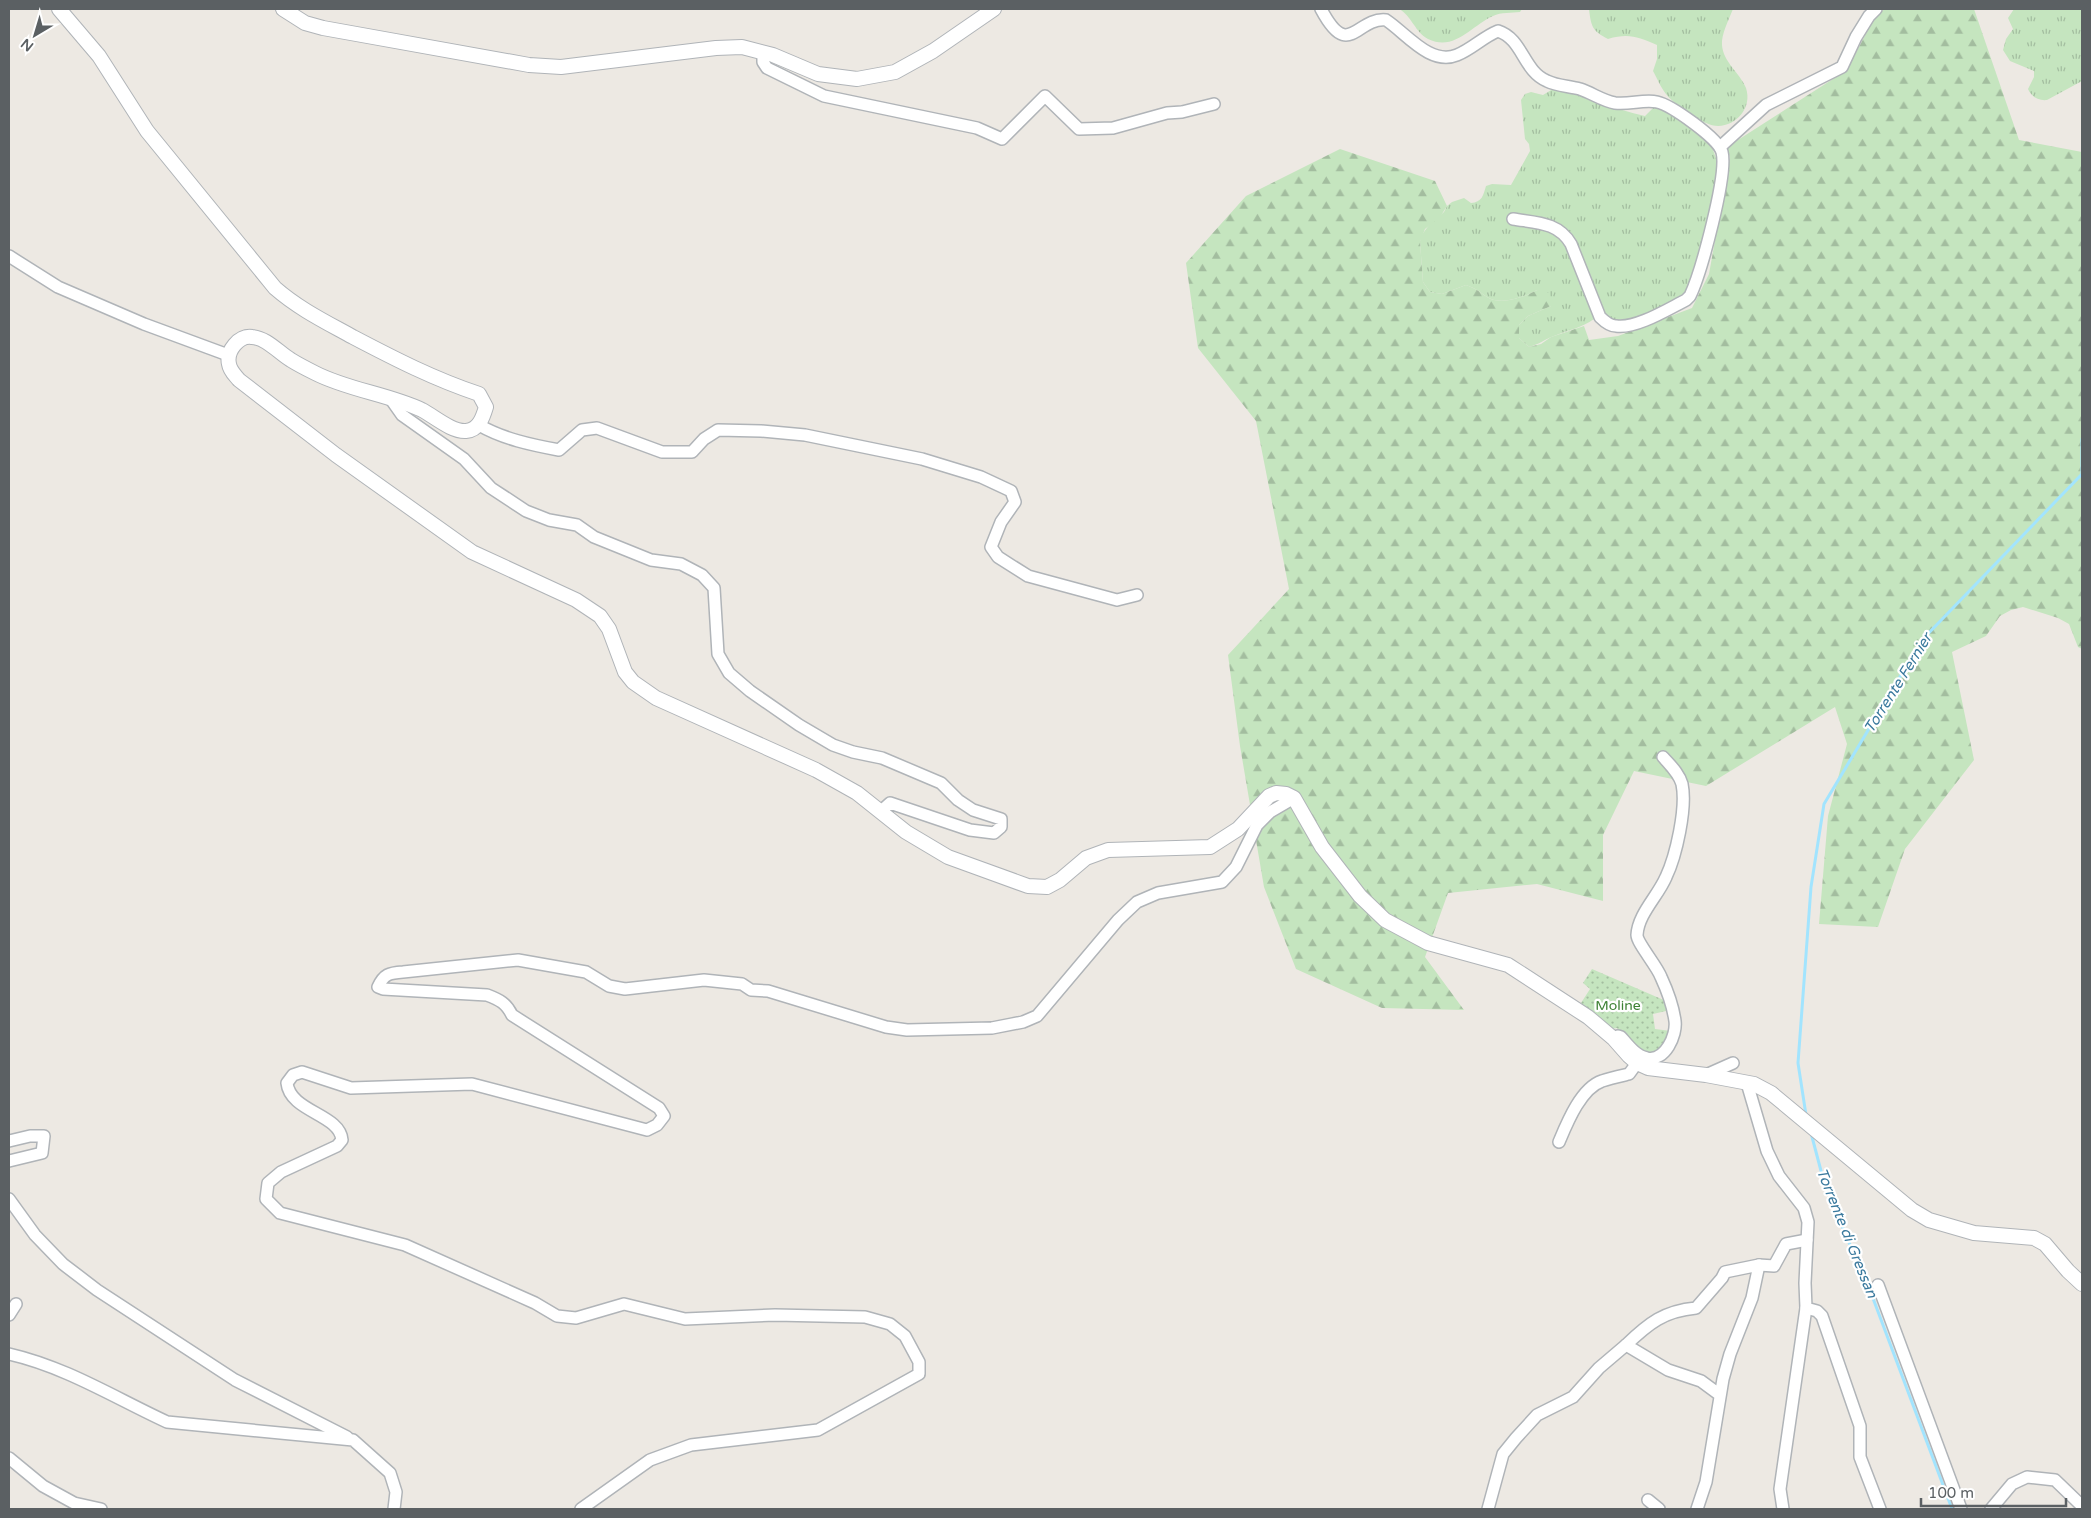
<svg xmlns="http://www.w3.org/2000/svg" width="2091" height="1518" viewBox="0 0 2091 1518" font-family="'Varela Round',sans-serif">
<defs>
<pattern id="grass-tufts" width="24" height="20" patternUnits="userSpaceOnUse" patternTransform="scale(1.25)"><rect width="24" height="20" fill="#c5e5bf"/><path d="M3 7l-1-3M5 7V3M7 7l1-3M15 17l-1-3M17 17v-4M19 17l1-3" fill="none" stroke="#a3bd9f"/></pattern>
<pattern id="forest-firs" width="22" height="20" patternUnits="userSpaceOnUse" patternTransform="scale(1.25)"><rect width="22" height="20" fill="#c5e5bf"/><path d="M5 1l3.5 6h-7zM16 11l3.5 6h-7z" fill="#a3bd9f"/></pattern>
<pattern id="garden-dots" width="8" height="8" patternUnits="userSpaceOnUse" patternTransform="scale(1.25)"><rect width="8" height="8" fill="#c5e5bf"/><path d="M2 2h.1M6 6h.1" fill="none" stroke="#a3bd9f" stroke-width="1.8" stroke-linecap="round"/></pattern>
</defs>
<rect width="100%" height="100%" fill="#ede9e3"/>
<!-- grass -->
<g fill="url(#grass-tufts)">
<path d="M1399 9H1522L1520 12C1512 13 1501 12 1493 16 1472 25 1455 52 1428 39 1415 32 1411 15 1399 9Z"/>
<path d="M1589 9H1733C1729 19 1721 35 1722 45 1723 62 1740 73 1746 88 1754 112 1728 134 1706 123 1694 118 1674 104 1666 94 1661 88 1657 78 1653 71L1657 59V45C1638 37 1629 33 1608 39 1592 31 1591 26 1589 9Z"/>
<path d="M2014 9H2082V81L2047 100C2038 101 2031 96 2028 89L2034 77V71L2010 61 2003 50 2006 39 2013 29 2008 18Z"/>
<path d="M1556 87C1587 94 1614 110 1645 116L1654 107 1666 109 1705 137 1712 147 1718 164 1708 224 1687 293C1667 305 1641 322 1618 322 1610 322 1602 320 1594 319 1582 328 1568 330 1554 336 1545 339 1538 345 1529 347L1519 338V325L1528 316 1551 306 1537 290C1525 297 1501 306 1487 297 1480 292 1475 288 1466 285L1442 294 1430 292 1423 282 1420 242 1421 236 1429 225 1444 212 1447 206 1452 202 1464 198 1471 203C1482 202 1483 196 1486 186L1492 184 1511 185 1530 151 1529 144 1525 139 1521 100 1525 94 1531 92 1543 95Z"/>
</g>
<!-- forest -->
<path fill="url(#forest-firs)" d="M1884 9H1974L2019 140 2082 152V649L2078 647 2069 624 2058 618 2023 607 2011 610 2000 616 1986 636 1952 652 1974 760 1905 849 1878 927 1819 924 1828 816 1847 744 1835 707 1706 786 1634 771 1603 835V901L1537 884 1448 893 1425 957 1464 1010 1382 1008 1296 969 1264 887 1240 746 1228 655 1289 589 1256 421 1198 348 1186 263 1246 196 1340 149 1435 181 1447 206 1440 217 1425 229 1420 242 1423 282 1430 292 1442 294 1466 285C1475 288 1480 292 1487 297 1501 306 1525 297 1537 290L1550 293 1551 306 1528 316 1519 325V338L1529 347 1541 344 1551 337 1584 326 1589 340 1618 336 1692 308 1709 274 1730 157 1727 147 1847 70 1873 20Z"/>
<!-- garden -->
<path fill="url(#garden-dots)" d="M1592 969 1666 1001V1011L1653 1014 1655 1029 1671 1031C1667 1042 1657 1058 1643 1053 1633 1050 1624 1036 1617 1028L1611 1029 1581 1003 1590 989 1583 983Z"/>
<g fill="none" stroke-linecap="round" stroke-linejoin="round">
<!-- stream -->
<g stroke="#a2e4fe" stroke-width="3">
<polyline points="1806,1115 1798,1063 1811,887 1824,804 1922,640 2082,474 2082,439"/>
<polyline points="1811,1133 1825,1186 1874,1301 1952,1509"/>
</g>
<!-- minor casing -->
<g stroke="#b0b4b8" stroke-width="14">
<g id="minor">
<path d="M1321 9C1349 62 1356 17 1386 20 1406 33 1430 66 1457 55 1472 49 1483 37 1498 31 1523 39 1523 71 1547 81 1557 86 1569 86 1580 89 1592 93 1603 101 1615 103 1629 105 1644 99 1657 102 1671 105 1718 138 1722 152 1728 174 1701 273 1690 296L1686 300C1668 309 1636 329 1616 326 1610 326 1604 321 1600 317L1571 244C1558 222 1537 223 1513 219"/>
<polyline points="763,53 763,62 767,68 824,96 977,128 1002,139 1045,96 1079,129 1113,128 1167,113 1182,112 1214,104"/>
<polyline points="1720,147 1766,105 1842,67 1856,37 1869,16 1876,9"/>
<polyline points="9,256 58,287 144,324 228,355"/>
<polyline points="390,398 402,415 464,459 491,488 526,511 549,520 577,525 594,537 651,560 681,564 702,575 714,588 718,654 729,673 750,691 799,725 833,745 853,752 882,758 941,783 958,800 973,810 1001,819 1001,827 994,833 970,830 890,803 881,811"/>
<path d="M479 425C503 439 532 445 559 450L582 430 597 428 662 452H692L704 439 718 430 761 431 805 435 922 459 981 477 1011 491 1015 502 1001 522 991 547 998 557 1028 576 1117 600 1137 595"/>
<path d="M1614 1039 1618 1036 1621 1037C1628 1045 1636 1056 1647 1058 1665 1062 1677 1035 1675 1021 1673 1006 1667 990 1661 977 1657 966 1637 943 1637 935 1638 914 1658 896 1666 877 1676 856 1687 808 1682 784 1679 773 1670 765 1663 757"/>
<polyline points="1706,1075 1733,1063"/>
<polyline points="1747,1083 1767,1151 1779,1176 1804,1208 1808,1222 1805,1283 1806,1308 1817,1311 1822,1316 1860,1426 1860,1457 1880,1509"/>
<polyline points="9,1141 30,1136 44,1136 42,1153 9,1161"/>
<path d="M1559 1142C1567 1123 1581 1088 1602 1081 1610 1078 1620 1076 1629 1074L1637 1063"/>
<polyline points="9,1199 35,1235 63,1264 97,1290 235,1380 347,1437"/>
<polyline points="1759,1265 1774,1266 1786,1244 1807,1240"/>
<polyline points="1878,1285 1961,1509"/>
<polyline points="9,1315 16,1304"/>
<path d="M9 1354C66 1367 115 1398 167 1422L353 1440 390 1473 396 1492 394 1509"/>
<polyline points="9,1458 43,1486 74,1503 101,1509"/>
<polyline points="1648,1500 1659,1509"/>
<path d="M581 1509 650 1460 691 1445 818 1430 919 1374V1362L905 1336 890 1324 865 1317 775 1315 685 1319 624 1304 576 1318 557 1316 535 1303 405 1245 280 1213 266 1199 268 1183 281 1172 337 1146 342 1140C340 1114 290 1112 287 1083L293 1075 302 1072 351 1088 472 1084 647 1130 657 1125 664 1116 659 1108 512 1015C506 1003 500 1000 487 995L383 989 378 987C384 974 389 973 403 972L518 960 586 972 609 986 625 989 704 980 742 984 751 990 768 991 886 1027 907 1030 992 1028 1023 1022 1037 1016 1118 920 1137 902 1158 893 1222 882 1236 867 1257 825 1270 812 1294 798"/>
<polyline points="1488,1509 1503,1454 1516,1438 1537,1415 1573,1397 1599,1368 1626,1345"/>
<path d="M1697 1509 1706 1482 1723 1379 1730 1354 1752 1298 1759 1265 1725 1272 1722 1278 1696 1308C1664 1311 1649 1323 1626 1345L1668 1370 1701 1381 1720 1395"/>
<polyline points="1783,1509 1780,1489 1806,1308"/>
<polyline points="1991,1509 2012,1484 2027,1477 2055,1480 2082,1506"/>
</g>
</g>
<!-- tertiary casing -->
<g stroke="#b0b4b8" stroke-width="16">
<g id="tertiary">
<path d="M59 9 99 56 147 131 275 288C299 309 326 322 353 337 395 359 434 379 479 394L486 407C483 417 479 430 466 431 452 432 435 417 422 410 388 394 348 390 315 373 307 369 299 365 291 360 279 353 267 338 252 337 239 335 226 351 229 364 230 371 235 375 239 380L336 455 472 552 576 600 600 616 609 629 625 672 633 682 656 698 816 770 857 793 906 832 948 857 1028 886 1047 887 1060 880 1086 858 1108 850 1210 847 1238 829 1269 796 1276 793 1286 794 1294 798 1322 847 1360 896 1385 920 1428 943 1508 965 1588 1017 1614 1039 1629 1056 1637 1063 1648 1068 1706 1075 1754 1084 1771 1093 1912 1210 1929 1220 1974 1233 2034 1238 2045 1244 2068 1271 2082 1284"/>
<polyline points="283,9 305,23 323,28 529,65 561,67 716,48 742,47 773,55 818,74 857,79 895,72 933,51 994,9"/>
</g>
</g>
<!-- minor -->
<use href="#minor" stroke="#fff" stroke-width="11"/>
<!-- tertiary -->
<use href="#tertiary" stroke="#fff" stroke-width="14"/>
</g>
<g text-anchor="middle" dominant-baseline="central" stroke-width="4.5" stroke-linejoin="round" paint-order="stroke">
<!-- park labels -->
<g font-size="14" fill="#3d8134" stroke="#fff">
<text x="1618" y="1005">Moline</text>
</g>
<!-- water labels -->
<g font-size="15" font-style="italic" fill="#3b7a9e" stroke="#fff">
<text transform="translate(1898 683) rotate(-58)">Torrente Fernier</text>
<text transform="translate(1847 1233) rotate(68)">Torrente di Gressan</text>
</g>
</g>
<!-- border -->
<rect width="2091" height="1518" fill="none" stroke="#5b6063" stroke-width="20"/>
<!-- north arrow -->
<g transform="translate(35 35) rotate(218)" stroke="#ffffff" stroke-width="4" paint-order="stroke">
<path d="M0-4L9 19L0 12L-9 19Z" fill="#5b6063"/>
<text y="-8" font-size="14" font-weight="bold" text-anchor="middle" fill="#5b6063">N</text>
</g>
<!-- scale -->
<path d="M1921 1498v8h145v-8" fill="none" stroke="#5b6063" stroke-width="2.5"/>
<text x="1928" y="1498" font-size="15" fill="#5b6063" stroke="#ffffff" stroke-width="4" paint-order="stroke">100 m</text>
</svg>
